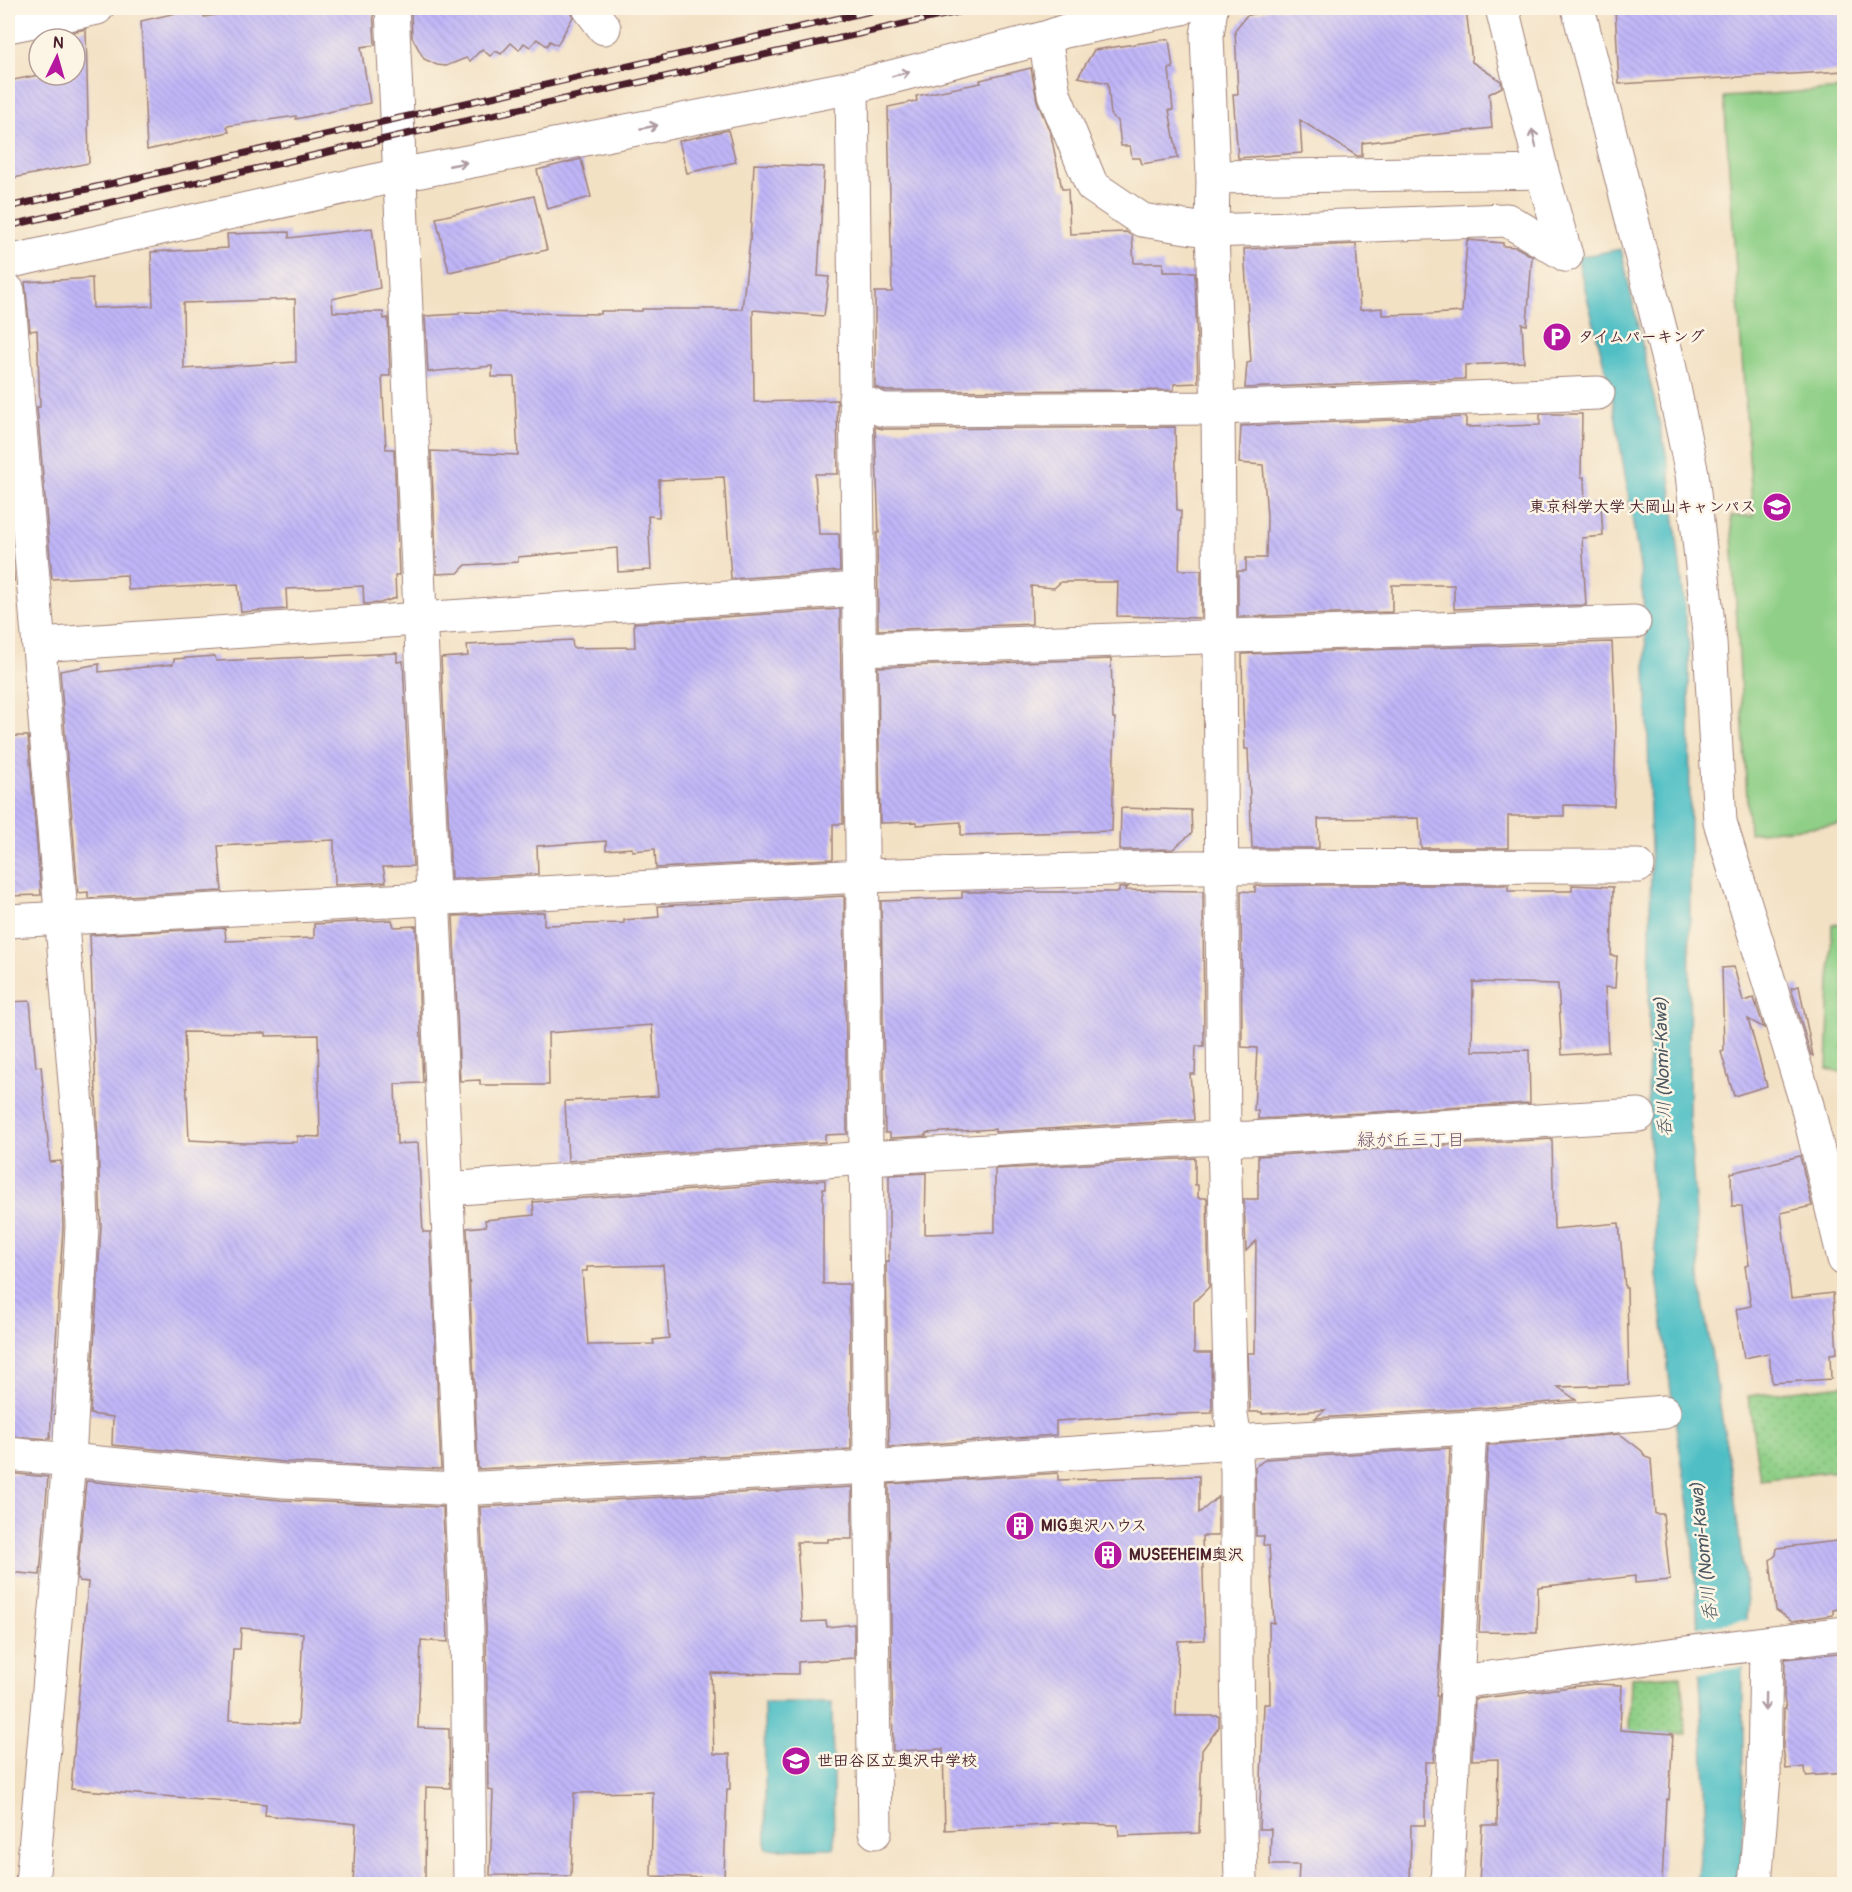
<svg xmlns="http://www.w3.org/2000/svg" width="1852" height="1892" viewBox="0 0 1852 1892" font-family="Pangolin,'Klee One',sans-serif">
<defs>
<pattern id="grass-dots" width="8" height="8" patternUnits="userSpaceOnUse" patternTransform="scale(1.5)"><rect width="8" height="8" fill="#8fcf87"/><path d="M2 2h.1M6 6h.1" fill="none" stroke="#7db175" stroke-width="1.8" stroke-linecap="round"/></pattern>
<pattern id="building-back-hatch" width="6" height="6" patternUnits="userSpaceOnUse" patternTransform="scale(1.5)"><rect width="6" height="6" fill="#c0b6f8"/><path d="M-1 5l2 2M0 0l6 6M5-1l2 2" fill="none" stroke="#a69cd5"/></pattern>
</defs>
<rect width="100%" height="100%" fill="#fcf5e5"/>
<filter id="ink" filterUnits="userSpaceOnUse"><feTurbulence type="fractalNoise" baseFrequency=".0167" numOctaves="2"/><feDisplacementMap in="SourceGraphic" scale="12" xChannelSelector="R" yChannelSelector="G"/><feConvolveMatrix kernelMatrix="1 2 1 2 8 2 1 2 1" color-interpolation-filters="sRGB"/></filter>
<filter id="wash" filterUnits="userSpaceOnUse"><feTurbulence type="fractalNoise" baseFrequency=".008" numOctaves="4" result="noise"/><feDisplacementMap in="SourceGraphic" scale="24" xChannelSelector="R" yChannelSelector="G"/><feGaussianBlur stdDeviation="1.35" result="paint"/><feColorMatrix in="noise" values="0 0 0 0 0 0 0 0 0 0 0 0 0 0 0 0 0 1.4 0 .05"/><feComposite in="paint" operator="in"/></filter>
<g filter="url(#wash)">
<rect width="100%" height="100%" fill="#f3e1c4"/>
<!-- grass -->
<g fill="url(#grass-dots)" stroke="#6c7759" stroke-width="1.5">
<polygon points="1844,1385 1844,1470 1760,1480 1748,1396"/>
<polygon points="1681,1675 1686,1734 1629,1733 1631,1678"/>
</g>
<!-- pitch -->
<g fill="#8fcf87" stroke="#6c7759" stroke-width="1.5">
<polygon points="1844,89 1844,824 1749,833 1731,516 1753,516 1724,97"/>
<polygon points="1832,924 1844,924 1844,1073 1827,1069"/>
</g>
<!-- water -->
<g fill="#50bfc5" stroke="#4d6f78" stroke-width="1.5">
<polygon points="1621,249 1669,467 1689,646 1690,860 1689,1116 1701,1289 1734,1493 1747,1602 1743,1673 1743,1884 1697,1884 1706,1807 1697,1611 1691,1517 1673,1408 1657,1275 1648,1111 1651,853 1645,623 1640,566 1612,396 1577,257"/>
<polygon points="764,1703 832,1703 834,1848 766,1849"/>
</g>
<!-- pier -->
<polygon fill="#f3e1c4" points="1749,1620 1746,1667 1697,1673 1695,1627"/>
<g id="blocks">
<!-- building -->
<g fill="url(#building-back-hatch)" fill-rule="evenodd">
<polygon points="198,8 201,8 204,17 262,8 373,8 375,45 361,47 370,103 296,119 296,116 227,126 229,132 147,150 141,21"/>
<polygon points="411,8 571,8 573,17 557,45 550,41 547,46 537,39 530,47 524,43 519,50 511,43 501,54 496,51 490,56 482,49 470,61 466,58 446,66 437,65 424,59 412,37"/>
<polygon points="1274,8 1466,8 1472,62 1501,81 1502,87 1489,94 1492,128 1362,143 1362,156 1357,156 1300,120 1302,153 1238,158 1233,94 1238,94 1235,30 1246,16"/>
<polygon points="1615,8 1845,8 1845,71 1619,84"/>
<polygon points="86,29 89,163 8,179 8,81 39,75 75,75 75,39 39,39 39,42 38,39"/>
<polygon points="1169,39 1173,68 1169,69 1173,110 1169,110 1178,158 1142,164 1140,158 1132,158 1130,146 1121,146 1118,121 1111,116 1108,83 1078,77 1094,50"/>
<polygon points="1031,68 1037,101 1051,135 1062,189 1068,189 1070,234 1126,232 1132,236 1134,263 1163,263 1163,272 1195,272 1198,383 1174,384 1174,390 886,391 875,387 875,292 892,292 888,107 917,101 916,96 981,83 980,80"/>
<polygon points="728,130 736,162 687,173 679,141"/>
<polygon points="581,159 591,197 547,209 537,170"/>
<polygon points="754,164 824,167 818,276 829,277 824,316 753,310 754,402 837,400 838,474 815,474 819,534 839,534 840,571 731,579 724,477 659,480 659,517 648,516 651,570 618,572 617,548 518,557 518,562 466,565 458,573 437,574 431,451 518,455 514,377 492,377 492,366 428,372 425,316 459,314 459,312 601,314 601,311 642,311 642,309 742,309 750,241"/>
<polygon points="534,196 547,250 449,272 436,218"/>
<path d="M372 228 380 288 332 299 333 312H383L384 319 388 318 390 376H382L386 449H394L399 575H395L396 598 380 603 364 604 363 586 286 589 287 609 241 612 238 584 128 590 127 575 52 579 37 407H40L37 330 30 331 25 282 92 278 93 308 153 306 151 252 228 248 227 234 289 232V238ZM295 299 296 362 184 369 183 303Z"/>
<polygon points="1467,240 1503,243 1503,246 1516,247 1532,256 1527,325 1522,324 1524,362 1465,365 1465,379 1245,388 1247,363 1251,362 1244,249 1356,244 1360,310 1382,308 1382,315 1432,314 1462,312"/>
<polygon points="1540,414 1582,414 1581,477 1584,477 1585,505 1601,504 1603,536 1582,538 1586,605 1454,609 1454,585 1392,585 1392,612 1238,617 1238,571 1246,571 1246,558 1266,558 1267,516 1263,465 1239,463 1241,426 1466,417 1466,427 1540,425"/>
<polygon points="875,427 883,429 1175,427 1177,510 1181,511 1179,570 1201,570 1201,618 1117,616 1118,582 1061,582 1054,588 1031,586 1032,624 878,630 877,533 879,533"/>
<polygon points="8,501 14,581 8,581"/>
<polygon points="840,609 843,824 833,824 833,859 656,868 655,849 632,851 632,848 606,850 606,841 537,846 538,874 451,879 441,658 468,656 467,645 572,640 573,648 635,647 634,623"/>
<polygon points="1612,642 1616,727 1614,806 1564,805 1564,816 1508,816 1508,848 1421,848 1419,818 1318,819 1319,848 1252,848 1248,749 1245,749 1243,711 1242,654"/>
<polygon points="397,653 397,662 403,661 413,866 383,867 386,882 335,885 334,840 218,846 222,891 88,898 88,892 78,893 60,671 99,664 99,672 173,664 174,659 215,656 216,661"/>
<polygon points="1111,659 1113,718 1115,718 1112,831 961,835 961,822 917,825 917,822 880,823 878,667"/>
<polygon points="8,736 28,736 41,895 8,896"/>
<polygon points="1121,808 1191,810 1192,833 1173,849 1120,850"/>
<polygon points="1320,885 1508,885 1508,891 1572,891 1572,885 1613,887 1611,956 1617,956 1615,988 1605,987 1608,1052 1562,1055 1558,984 1473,982 1472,1051 1529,1050 1530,1103 1258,1119 1258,1111 1254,1111 1257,1048 1242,1047 1241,891 1255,892 1255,886"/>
<polygon points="1128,887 1125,890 1203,891 1204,1046 1196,1046 1195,1074 1190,1074 1194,1120 995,1132 995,1129 926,1133 926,1136 890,1138 890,1133 885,1133 881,901 962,898 962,892 1119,892 1119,888"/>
<polygon points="844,896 847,1134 825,1135 825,1142 568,1161 565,1101 658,1096 652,1025 548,1033 549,1085 480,1085 480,1080 460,1081 453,916 544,912 544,925 624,923 624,920 659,917 658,906"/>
<path d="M392 920 394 927 416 926 423 1083 395 1084 397 1144 418 1143 423 1232H430L441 1469 284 1462 112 1445 113 1417 90 1414 101 1226 90 935 225 928 226 941 314 938V924ZM184 1032 266 1033V1036L318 1035 320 1137 297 1136V1142L245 1143 189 1140Z"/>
<polygon points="1734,967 1743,1001 1754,998 1764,1028 1748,1019 1767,1086 1734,1096 1721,1052 1724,1051 1722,968"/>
<polygon points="1799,986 1813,1056 1811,1055 1791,988"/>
<polygon points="30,1001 36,1067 41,1066 50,1162 61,1161 63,1227 50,1439 8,1436 8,1002"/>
<polygon points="1552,1139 1554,1229 1619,1223 1625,1288 1627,1288 1629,1385 1558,1387 1576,1400 1469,1409 1315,1418 1325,1410 1262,1414 1262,1412 1250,1412 1248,1353 1255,1353 1256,1241 1246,1251 1244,1199 1258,1199 1258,1156"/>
<polygon points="1800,1156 1812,1206 1781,1213 1791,1298 1833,1293 1837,1353 1830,1354 1831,1379 1772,1383 1769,1353 1744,1358 1736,1309 1751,1306 1745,1266 1749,1265 1742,1206 1732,1206 1731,1173"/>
<polygon points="1195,1158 1195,1185 1198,1185 1198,1198 1207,1198 1209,1287 1194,1302 1194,1353 1211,1353 1212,1413 1147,1415 1056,1421 1056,1435 889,1447 886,1261 889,1262 889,1175 926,1173 925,1234 995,1232 995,1169"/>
<path d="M825 1180V1189H823V1284H849L851 1449 478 1469 467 1228 486 1226 485 1220 534 1215 533 1202ZM663 1265 669 1338 653 1340 654 1344 588 1345 582 1271H587V1267Z"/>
<polygon points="1620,1434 1642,1451 1645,1457 1651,1459 1655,1514 1663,1514 1670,1580 1635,1583 1635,1576 1538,1587 1537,1633 1479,1632 1488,1445"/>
<polygon points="1450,1448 1440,1658 1436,1696 1438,1696 1434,1762 1425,1762 1425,1825 1411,1825 1410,1884 1298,1884 1299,1865 1270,1865 1271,1829 1259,1829 1264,1704 1270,1704 1269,1622 1274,1623 1269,1546 1263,1545 1264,1536 1256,1536 1255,1467 1266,1459"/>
<polygon points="8,1473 48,1477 40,1575 8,1572"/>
<polygon points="1058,1473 1058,1480 1199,1476 1199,1513 1218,1497 1218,1536 1202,1536 1205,1640 1178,1641 1176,1716 1219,1716 1219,1727 1202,1750 1199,1833 1119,1836 1118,1825 1048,1823 1048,1825 945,1830 943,1749 893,1751 889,1484"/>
<path d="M86 1481 281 1500 443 1507 448 1642 421 1640 418 1728 449 1729 450 1788 426 1787 425 1884H353L356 1824 265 1815 266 1804 71 1789 88 1582 79 1581V1579H77ZM241 1628 303 1633 298 1724 229 1720 233 1649H240Z"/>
<polygon points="852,1487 852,1539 828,1539 828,1542 797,1542 802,1622 826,1621 827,1627 854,1624 854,1658 798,1662 798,1674 711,1673 714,1754 730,1754 730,1789 727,1789 724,1878 651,1876 653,1792 574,1793 571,1876 490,1875 493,1791 488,1790 486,1627 480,1507"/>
<polygon points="1845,1540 1845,1608 1833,1610 1833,1615 1792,1621 1776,1610 1770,1560 1776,1555 1777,1548"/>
<polygon points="1838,1653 1841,1674 1845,1673 1845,1773 1806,1776 1805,1767 1786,1769 1783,1747 1784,1709 1786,1709 1784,1698 1785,1659"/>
<polygon points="1595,1684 1622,1685 1620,1730 1673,1734 1669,1800 1666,1799 1662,1884 1479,1884 1482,1825 1497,1825 1498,1759 1472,1760 1475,1699"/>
</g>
</g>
</g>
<g filter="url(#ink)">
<use href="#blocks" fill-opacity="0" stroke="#9e8078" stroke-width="1.5"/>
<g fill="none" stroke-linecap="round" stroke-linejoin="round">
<!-- minor casing -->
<g stroke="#9e8078" stroke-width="35">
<g id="minor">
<polyline points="392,8 467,1628 470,1884"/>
<polyline points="589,8 604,28"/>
<polyline points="1211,8 1207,36 1213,177 1212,231 1218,408 1224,1139 1231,1414 1235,1442 1237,1472 1237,1664 1241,1884"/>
<polyline points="1502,8 1542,172 1566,255"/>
<polyline points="1578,8 1669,364 1692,474 1710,642 1720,822 1807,1105 1844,1259"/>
<polyline points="8,26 97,8"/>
<polyline points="1045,38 1054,94 1092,186 1142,220 1212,231 1507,220 1566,255"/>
<polyline points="852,87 875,1832"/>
<polyline points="1213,177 1542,172"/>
<polyline points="8,262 400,175 852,87 1045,38 1065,31 1182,8"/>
<polyline points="8,291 39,647 79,1130 82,1227 69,1460 32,1884"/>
<polyline points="855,399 883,410 1218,408 1598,393"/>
<polyline points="39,645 858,589"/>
<polyline points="859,649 1634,622"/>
<polyline points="8,921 862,876 1185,867 1638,866"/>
<polyline points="447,1189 866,1158 1197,1139 1250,1138 1639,1115"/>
<polyline points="8,1454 283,1481 460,1489 870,1467 1235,1442 1470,1428 1664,1412"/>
<polyline points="1458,1682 1844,1633"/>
<polyline points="1447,1884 1470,1428"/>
<polyline points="1755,1884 1764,1777 1766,1643"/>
</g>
</g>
<!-- minor -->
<use href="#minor" stroke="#fff" stroke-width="33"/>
<!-- rail casing -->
<g stroke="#4a1f2b" stroke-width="7">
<g id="rail">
<polyline points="8,207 884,8"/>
<polyline points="8,226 398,136 976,8"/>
</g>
</g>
<!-- rail -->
<use href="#rail" stroke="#fcf5e5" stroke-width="4.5" stroke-dasharray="14" stroke-linecap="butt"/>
</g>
<!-- one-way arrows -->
<defs><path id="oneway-shaft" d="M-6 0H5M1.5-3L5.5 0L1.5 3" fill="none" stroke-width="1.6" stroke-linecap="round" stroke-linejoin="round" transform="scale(1.5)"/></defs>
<g stroke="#ae9aa0">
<use href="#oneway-shaft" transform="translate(901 74) rotate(-14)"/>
<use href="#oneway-shaft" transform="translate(649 127) rotate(-11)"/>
<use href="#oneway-shaft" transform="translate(1534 138) rotate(-103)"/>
<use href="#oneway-shaft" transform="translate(458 164) rotate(-11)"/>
<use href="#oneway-shaft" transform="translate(1765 1702) rotate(91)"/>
</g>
</g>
<!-- icons -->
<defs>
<g id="parking-disc" transform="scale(1.5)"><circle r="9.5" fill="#b5179e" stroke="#fcf5e5"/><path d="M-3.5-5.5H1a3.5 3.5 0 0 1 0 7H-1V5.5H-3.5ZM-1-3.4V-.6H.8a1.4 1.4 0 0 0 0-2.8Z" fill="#fff"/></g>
<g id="university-disc" transform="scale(1.5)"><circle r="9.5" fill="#b5179e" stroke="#fcf5e5"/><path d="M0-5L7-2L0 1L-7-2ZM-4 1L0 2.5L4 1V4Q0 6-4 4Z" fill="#fff"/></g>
<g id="building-disc" transform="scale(1.5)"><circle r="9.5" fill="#b5179e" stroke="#fcf5e5"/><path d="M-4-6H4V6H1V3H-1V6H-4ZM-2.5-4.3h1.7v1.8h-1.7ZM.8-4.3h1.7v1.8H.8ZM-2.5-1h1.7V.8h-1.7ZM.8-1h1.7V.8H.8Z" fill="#fff"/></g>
<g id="school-disc" transform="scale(1.5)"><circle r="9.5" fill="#b5179e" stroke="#fcf5e5"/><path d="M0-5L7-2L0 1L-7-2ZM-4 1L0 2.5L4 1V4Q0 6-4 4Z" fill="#fff"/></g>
</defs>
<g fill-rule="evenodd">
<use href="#parking-disc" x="1557" y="337"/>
<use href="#university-disc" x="1777" y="507"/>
<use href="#building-disc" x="1020" y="1526"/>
<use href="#building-disc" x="1108" y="1555"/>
<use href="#school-disc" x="796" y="1761"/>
</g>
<g text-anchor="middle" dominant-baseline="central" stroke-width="5" stroke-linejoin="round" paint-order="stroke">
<!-- poi labels -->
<g font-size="16" font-weight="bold" fill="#4a1f2b" stroke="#fcf5e5" text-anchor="start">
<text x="1578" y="337">タイムパーキング</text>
<text x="1756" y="507" text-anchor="end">東京科学大学 大岡山キャンパス</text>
<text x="1041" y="1526">MIG奥沢ハウス</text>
<text x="1129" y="1555">MUSEEHEIM奥沢</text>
<text x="817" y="1761">世田谷区立奥沢中学校</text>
</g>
<!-- water labels -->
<g font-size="18" font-style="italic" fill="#4c5761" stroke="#fcf5e5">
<text transform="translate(1663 1067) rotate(-92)">呑川 (Nomi-Kawa)</text>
<text transform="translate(1704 1552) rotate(-96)">呑川 (Nomi-Kawa)</text>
</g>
<!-- neighbourhood labels -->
<g font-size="18" fill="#735473" stroke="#fcf5e5">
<text x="1411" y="1140">緑が丘三丁目</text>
</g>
</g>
<!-- margin -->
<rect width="1852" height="1892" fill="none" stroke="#fcf5e5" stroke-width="30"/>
<!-- north arrow -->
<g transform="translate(57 57) rotate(5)"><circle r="28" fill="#fcf5e5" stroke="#b59f9b" stroke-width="1.5"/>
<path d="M0-4.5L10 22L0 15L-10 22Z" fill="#b5179e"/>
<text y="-9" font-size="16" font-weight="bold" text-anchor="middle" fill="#4a1f2b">N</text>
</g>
</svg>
